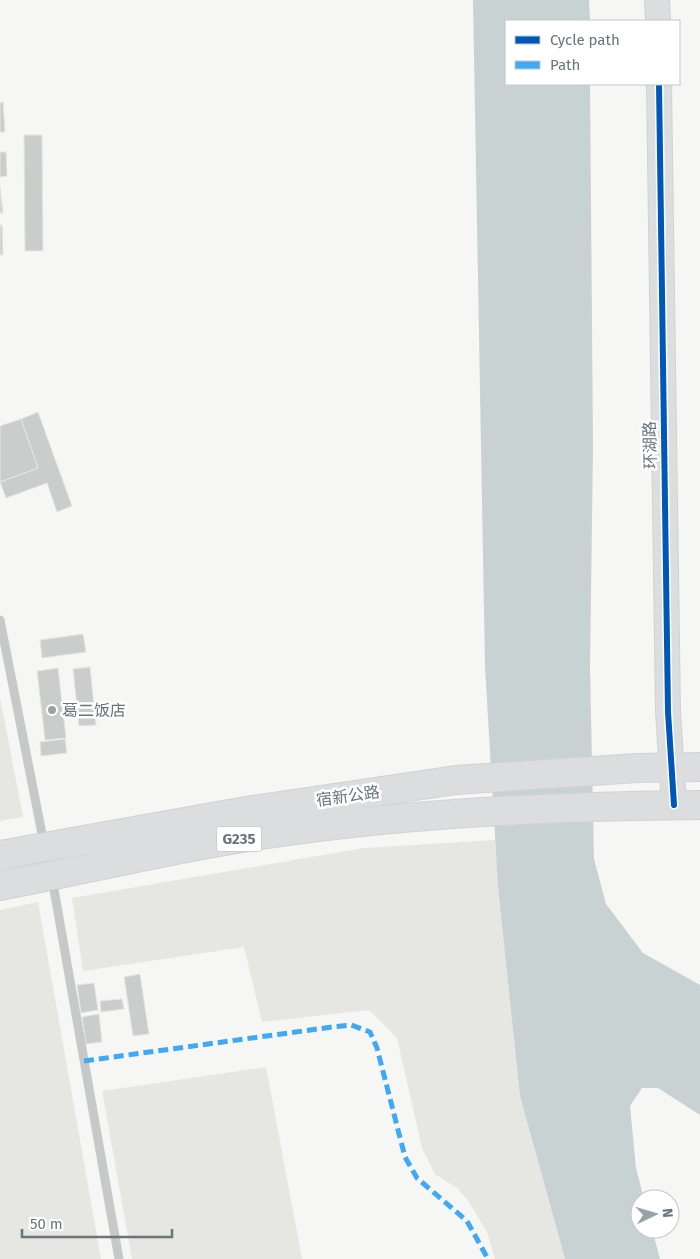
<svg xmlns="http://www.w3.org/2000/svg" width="700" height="1259" viewBox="0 0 700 1259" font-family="'Fira Sans','Noto Sans SC',sans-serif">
<rect width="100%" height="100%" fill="#f6f6f5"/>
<!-- green -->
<g fill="#e6e7e3">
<polygon points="0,697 23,817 0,821"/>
<polygon points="495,840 520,1096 565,1259 495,1259 487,1232 469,1202 457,1188 435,1174 422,1148 397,1038 369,1010 262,1022 244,947 83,971 72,898 364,848"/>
<polygon points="38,902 101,1259 0,1259 0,910"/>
<polygon points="266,1067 302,1259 132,1259 102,1091"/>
</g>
<!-- water -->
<polygon fill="#c8d2d3" points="473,0 589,0 590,21 506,21 506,84 590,84 593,447 590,667 594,859 606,904 643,953 700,985 700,1115 658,1088 642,1088 630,1106 636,1168 644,1199 640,1199 640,1229 652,1229 660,1259 565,1259 520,1096 498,886 485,667"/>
<!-- building -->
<g fill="#cbcdcd" stroke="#e5e5e4">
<polygon points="3,102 5,132 0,132 0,103"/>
<polygon points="24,135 42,135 43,251 25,251"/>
<polygon points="0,152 6,152 7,176 0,177"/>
<polygon points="0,186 3,213 0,213"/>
<polygon points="0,225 2,225 3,255 0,255"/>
<polygon points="38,412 72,506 57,512 47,483 6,498 0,482 38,468 21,419"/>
<polygon points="21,419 38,468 0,482 0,426"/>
<polygon points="83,634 86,652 42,658 40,640"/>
<polygon points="90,667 96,725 79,726 73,669"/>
<polygon points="58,668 66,738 45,740 37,671"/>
<polygon points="65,739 67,753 41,756 40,742"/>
<polygon points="140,974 149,1034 133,1036 124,977"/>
<polygon points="94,983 98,1010 81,1013 77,985"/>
<polygon points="122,999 124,1009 101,1012 100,1001"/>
<polygon points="99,1014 102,1042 86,1044 82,1017"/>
</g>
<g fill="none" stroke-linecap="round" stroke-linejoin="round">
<!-- secondary casing -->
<g stroke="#d1d2d2" stroke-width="26">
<g id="secondary">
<polyline points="657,0 658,21"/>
<polyline points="659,84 668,712 674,805"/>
</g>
</g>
<!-- highway casing -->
<g stroke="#d2d2d2" stroke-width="30">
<g id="highway">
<polyline points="0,855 246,811 456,780 638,768 700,767"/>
<path d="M0 886C94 868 187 845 282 832 420 812 561 806 700 805"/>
</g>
</g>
<!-- lane -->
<g stroke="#c6c8c9" stroke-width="9">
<polyline points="0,620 44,844"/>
<polyline points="52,878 119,1259"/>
</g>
<!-- secondary -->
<use href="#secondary" stroke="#dcddde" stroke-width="24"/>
<!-- highway -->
<use href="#highway" stroke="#dcddde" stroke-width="28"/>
<!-- quiet -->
<polyline stroke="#3fa9f5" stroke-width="5" stroke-dasharray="10 5" stroke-linecap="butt" points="84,1061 332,1027 351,1025 370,1032 377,1048 405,1157 417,1178 467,1221 488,1259"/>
<!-- cycleway casing -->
<g stroke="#fff" stroke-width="9">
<polyline id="cycleway" points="659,84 668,712 674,805"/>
</g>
<!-- cycleway -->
<use href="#cycleway" stroke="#0057b8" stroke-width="6"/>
</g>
<!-- markers -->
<circle fill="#98a3a6" stroke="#fff" stroke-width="2" cx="52" cy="710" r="5"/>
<g text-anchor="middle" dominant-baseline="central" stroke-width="5" stroke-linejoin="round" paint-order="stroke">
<!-- shield labels -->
<rect fill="#fff" stroke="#949fa3" stroke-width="1" x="216.5" y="826.5" width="45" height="25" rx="4"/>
<g font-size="15" font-weight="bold" fill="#66767b">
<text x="239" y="839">G235</text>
</g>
<!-- street labels -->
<g font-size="16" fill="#66767b" stroke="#fff">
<text transform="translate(650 445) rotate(-91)">环湖路</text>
<text transform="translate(348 796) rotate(-8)">宿新公路</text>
</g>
<!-- poi labels -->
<g font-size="16" fill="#66767b" stroke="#fff" text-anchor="start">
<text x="62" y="710">葛二饭店</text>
</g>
</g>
<!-- legend -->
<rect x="505" y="20" width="175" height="65" fill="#ffffff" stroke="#c2c8ca"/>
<rect x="515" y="36" width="25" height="8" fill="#0057b8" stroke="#c2c8ca"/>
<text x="550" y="45" font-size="15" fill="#66767b">Cycle path</text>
<rect x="515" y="61" width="25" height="8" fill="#3fa9f5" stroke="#c2c8ca"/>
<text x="550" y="70" font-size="15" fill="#66767b">Path</text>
<!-- north arrow -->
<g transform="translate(655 1214) rotate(85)"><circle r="24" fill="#ffffff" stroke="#c2c8ca"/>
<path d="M0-4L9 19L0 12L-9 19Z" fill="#98a3a6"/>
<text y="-8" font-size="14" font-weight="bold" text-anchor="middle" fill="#66767b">N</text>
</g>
<!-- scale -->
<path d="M22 1229v8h150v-8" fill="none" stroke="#66767b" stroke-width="2.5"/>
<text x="30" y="1229" font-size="15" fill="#66767b" stroke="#ffffff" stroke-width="4" paint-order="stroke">50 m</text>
</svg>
